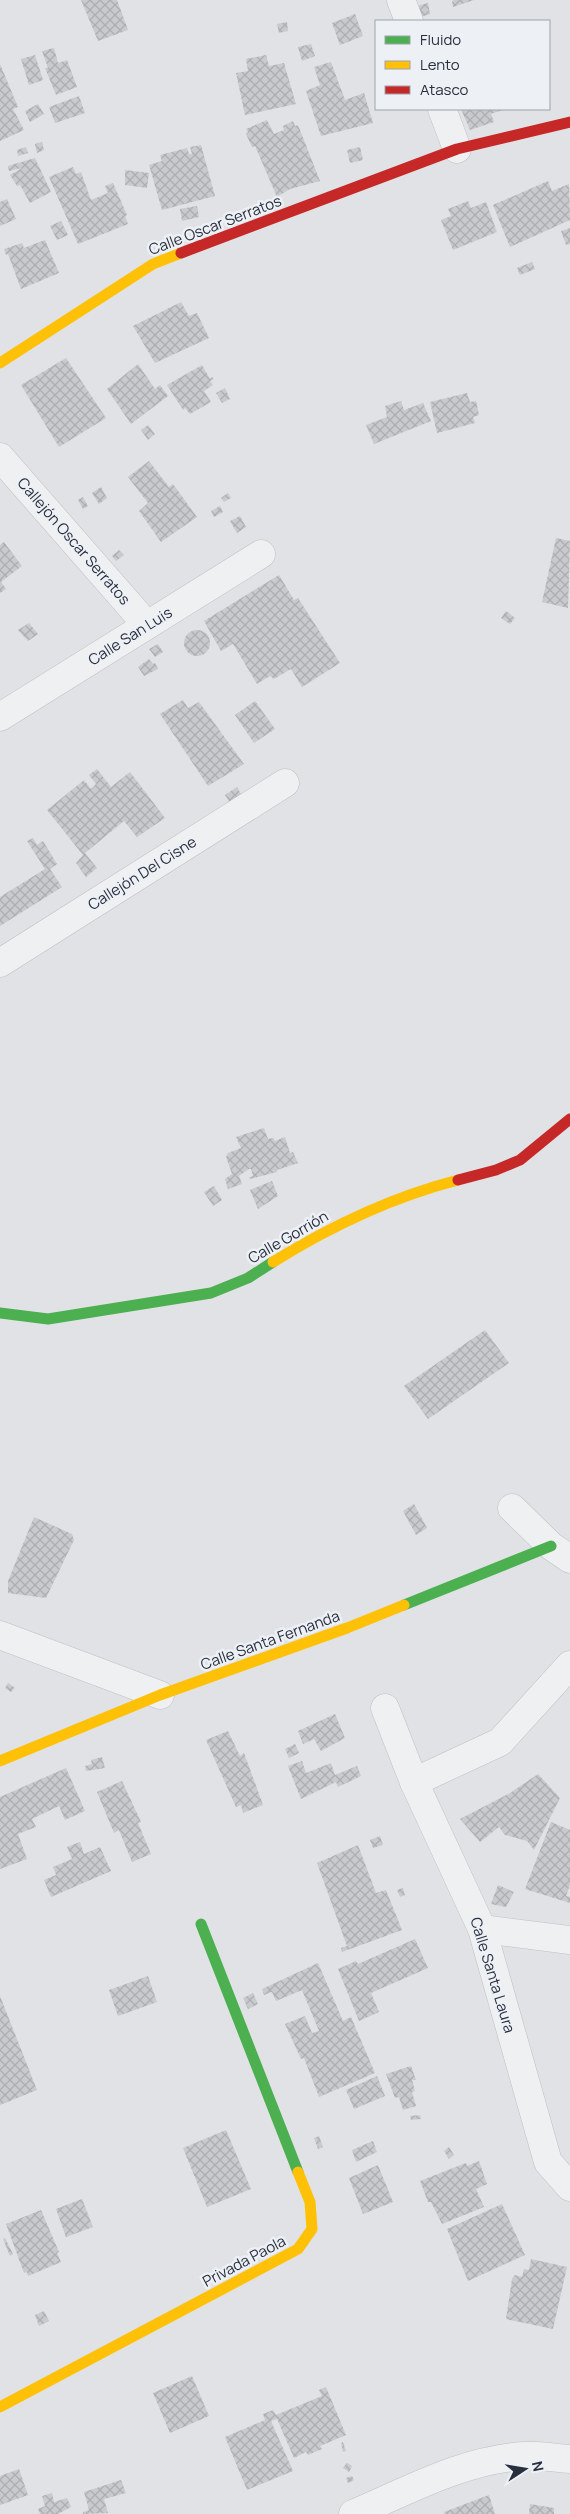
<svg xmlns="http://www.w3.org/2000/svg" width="570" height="2514" viewBox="0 0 570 2514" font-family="Manrope,sans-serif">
<defs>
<pattern id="building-cross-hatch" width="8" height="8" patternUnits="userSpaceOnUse" patternTransform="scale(1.25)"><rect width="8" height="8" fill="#c8cacd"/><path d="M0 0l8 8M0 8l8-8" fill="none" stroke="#acaeb1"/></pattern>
</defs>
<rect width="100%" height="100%" fill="#e0e2e5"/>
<!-- building -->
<g fill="url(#building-cross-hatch)">
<polygon points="81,0 117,0 128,30 98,41"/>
<polygon points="454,0 474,0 453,7 452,1"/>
<polygon points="428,3 430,14 417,18 413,7"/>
<polygon points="355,14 363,36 340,45 332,23"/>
<polygon points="287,22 288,31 279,33 277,24"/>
<polygon points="311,44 315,56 302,61 298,47"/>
<polygon points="54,48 58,63 67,60 77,87 56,95 45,68 48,68 42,51"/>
<polygon points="35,55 43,80 29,85 21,59"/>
<polygon points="266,55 269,66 284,63 296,104 245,115 236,73 248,71 246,59"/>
<polygon points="331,62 345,100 364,93 373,123 321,136 306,91 320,85 314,67"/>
<polygon points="0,64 18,107 13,109 24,130 0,141"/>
<polygon points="79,96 85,113 55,123 49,107"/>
<polygon points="38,104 44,114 30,122 25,111"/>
<polygon points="461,109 505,109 491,114 494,122 470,130"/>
<polygon points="267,120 274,134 284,130 283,126 293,121 295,126 298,125 320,181 290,189 277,197 255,146 252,147 246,134 248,132 246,129"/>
<polygon points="42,142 44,150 37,153 35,144"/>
<polygon points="201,145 215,196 162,210 149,165 162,161 160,155 187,148 189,154 192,154 190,147"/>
<polygon points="26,147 28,153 18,156 17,150"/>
<polygon points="360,147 363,160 350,163 347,150"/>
<polygon points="35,158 51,192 30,203 20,185 17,186 10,175 22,168 9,171 8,166"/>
<polygon points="73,167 76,174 81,172 91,200 108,193 105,186 113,183 127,215 125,216 128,224 78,244 49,177"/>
<polygon points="125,170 149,173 147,188 125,185"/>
<polygon points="548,181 552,191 569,184 570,220 510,247 493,205"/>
<polygon points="7,199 16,219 0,226 0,202"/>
<polygon points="468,201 471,208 486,202 497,232 453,250 441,220 451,216 448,209"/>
<polygon points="197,206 199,217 182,221 180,209"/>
<polygon points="61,221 68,235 57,240 50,226"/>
<polygon points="570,228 570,244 566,245 561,231"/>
<polygon points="45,240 59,273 21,289 8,254 6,255 4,249 22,243 24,248"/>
<polygon points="532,262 535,269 520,275 517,268"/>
<polygon points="181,302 189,316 197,313 209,338 155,363 133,326"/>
<polygon points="66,358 106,418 59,447 21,385"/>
<polygon points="138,364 155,389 160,385 168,396 131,424 107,389"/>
<polygon points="202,365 210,379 212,377 214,379 210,381 213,385 204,391 211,402 190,414 185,408 183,410 167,385"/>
<polygon points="225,388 230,399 222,403 216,393"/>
<polygon points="467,393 470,402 476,401 479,415 473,417 475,423 437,433 430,402"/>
<polygon points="401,401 404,410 423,403 431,421 374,444 366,425 387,417 385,406"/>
<polygon points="148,425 155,434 148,440 141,430"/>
<polygon points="149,461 169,487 173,484 197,517 161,542 139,511 148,503 128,477"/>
<polygon points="101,487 107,498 99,504 92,493"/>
<polygon points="228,493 231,498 224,502 221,498"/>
<polygon points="83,497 88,506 83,509 78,500"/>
<polygon points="220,506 223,512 214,517 211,511"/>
<polygon points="240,516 246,527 237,533 230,521"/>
<polygon points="556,538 570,541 568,608 542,602"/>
<polygon points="4,542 22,566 1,582 6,589 0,593 0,545"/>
<polygon points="119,550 124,555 116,561 112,556"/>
<polygon points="279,575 294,600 298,598 340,663 302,687 291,669 274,679 270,676 257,684 233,644 221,651 204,621"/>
<polygon points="506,611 515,618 510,624 501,618"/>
<polygon points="29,623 38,634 28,641 18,630"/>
<circle cx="197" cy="643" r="13"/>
<polygon points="158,644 163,652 155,657 149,649"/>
<polygon points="149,659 153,664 155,663 158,669 144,676 138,667"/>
<polygon points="183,700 188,708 199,702 244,764 208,786 160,714"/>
<polygon points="255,701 275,729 254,743 235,715"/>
<polygon points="97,769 111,787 130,772 165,818 137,837 124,821 85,853 97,868 86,877 76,863 83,855 47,810 84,780 91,789 96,784 89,775"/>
<polygon points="237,787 242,796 230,803 225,795"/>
<polygon points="33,838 37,845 43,841 57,864 50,869 62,887 0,926 0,897 45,869 27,841"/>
<polygon points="264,1128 268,1139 273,1138 275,1141 285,1137 290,1153 293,1152 298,1163 277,1170 277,1172 250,1179 249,1177 253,1176 251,1169 249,1169 239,1176 242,1184 228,1189 225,1179 232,1174 226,1157 228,1153 241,1148 236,1137"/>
<polygon points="272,1181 278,1196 258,1209 250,1190"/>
<polygon points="214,1186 222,1200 213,1206 204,1192"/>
<polygon points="485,1330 509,1363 428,1419 404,1386"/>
<polygon points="414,1504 427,1528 416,1535 403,1511"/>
<polygon points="34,1517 72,1534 74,1540 46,1598 8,1593 8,1581"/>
<polygon points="8,1683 15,1688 11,1692 5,1688"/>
<polygon points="335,1714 345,1738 321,1751 314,1739 303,1744 298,1731"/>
<polygon points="228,1731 240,1756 244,1753 263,1805 243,1813 241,1805 236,1807 206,1740"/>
<polygon points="295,1744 299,1753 289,1758 285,1749"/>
<polygon points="102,1757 105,1768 86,1771 85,1766 92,1764 91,1760"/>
<polygon points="302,1761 306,1773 331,1763 335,1775 357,1766 361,1776 338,1787 336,1782 301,1799 288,1766"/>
<polygon points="66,1768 85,1811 65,1820 59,1806 32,1819 36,1827 18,1834 27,1859 0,1869 0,1797"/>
<polygon points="538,1774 560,1798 534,1850 527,1841 505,1835 499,1827 480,1842 460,1819 510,1793"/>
<polygon points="122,1781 141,1822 138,1823 151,1854 132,1862 119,1830 114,1833 97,1792"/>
<polygon points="551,1822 570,1830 570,1885 566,1896 570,1897 570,1903 525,1889"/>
<polygon points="380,1836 383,1845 373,1848 370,1840"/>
<polygon points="80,1842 84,1854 100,1847 111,1871 51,1897 44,1880 56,1875 53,1867 72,1859 67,1847"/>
<polygon points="358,1845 376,1893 386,1890 402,1930 342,1952 341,1948 347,1946 317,1863"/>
<polygon points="498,1885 514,1892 506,1907 491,1904"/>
<polygon points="403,1888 405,1895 400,1897 397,1890"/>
<polygon points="415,1939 428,1968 371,1993 379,2012 359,2021 338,1969 356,1961 358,1964"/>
<polygon points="318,1963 343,2021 351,2017 375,2073 319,2097 304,2058 301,2059 285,2024 305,2016 312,2033 319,2031 302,1990 276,2001 272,1992 264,1995 262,1989"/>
<polygon points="148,1976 157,2002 118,2016 109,1990"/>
<polygon points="253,1993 258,2004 248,2009 243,1998"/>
<polygon points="0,1996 37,2090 0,2105"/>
<polygon points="411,2066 416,2080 412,2080 415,2091 412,2092 416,2106 403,2110 399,2097 395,2098 386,2074"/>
<polygon points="377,2076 385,2096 354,2109 346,2090"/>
<polygon points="420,2115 421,2119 411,2120 410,2116"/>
<polygon points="226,2130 251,2189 207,2207 183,2148"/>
<polygon points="319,2136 323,2147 318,2149 314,2138"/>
<polygon points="373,2141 377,2152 356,2162 352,2150"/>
<polygon points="449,2147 454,2155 449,2159 444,2151"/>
<polygon points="479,2161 487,2184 476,2189 484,2207 442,2224 431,2202 428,2202 420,2181 466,2163 467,2166"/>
<polygon points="378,2165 393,2202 363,2214 349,2178"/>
<polygon points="82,2199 93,2227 66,2237 56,2209"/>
<polygon points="502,2204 525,2255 468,2281 447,2229"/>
<polygon points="41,2210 59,2252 57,2253 61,2262 28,2276 27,2272 24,2273 6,2224"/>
<polygon points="5,2238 13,2254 10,2256 3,2239"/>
<polygon points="531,2259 567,2267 553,2329 506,2319 512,2279 515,2275 522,2277 524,2269 529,2270"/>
<polygon points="44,2311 49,2321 39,2326 35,2315"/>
<polygon points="192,2376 209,2416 170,2433 153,2393"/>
<polygon points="326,2387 346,2435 320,2446 322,2449 308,2455 306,2452 294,2458 277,2419 271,2421 293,2471 247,2490 225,2437 265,2420 263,2414 273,2410 276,2415 322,2396 319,2390"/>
<polygon points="343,2442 346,2451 343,2452 341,2443"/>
<polygon points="347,2463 352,2466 349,2472 343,2468"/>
<polygon points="19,2469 28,2495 0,2505 0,2476"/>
<polygon points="352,2476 354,2480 348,2483 346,2478"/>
<polygon points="121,2480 126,2493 104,2499 108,2513 83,2514 83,2512 89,2510 84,2492"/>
<polygon points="52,2493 54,2502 67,2498 71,2507 58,2514 40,2514 38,2509 45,2506 42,2496"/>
<polygon points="489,2495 495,2514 445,2514 444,2512"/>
<polygon points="530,2504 554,2508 554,2514 529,2514"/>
</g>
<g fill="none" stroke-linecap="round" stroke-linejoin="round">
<!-- street casing -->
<g stroke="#bec0c3" stroke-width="29">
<g id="street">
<polyline points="401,0 409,21"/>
<polyline points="442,109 457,149"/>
<polyline points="0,457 147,625"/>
<polyline points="0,717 261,554"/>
<polyline points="0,963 285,783"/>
<polyline points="512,1508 551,1546 570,1559"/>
<polyline points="0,1635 160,1695"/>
<polyline points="385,1708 414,1782 482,1929 548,2162 570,2187"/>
<polyline points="414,1782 500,1742 570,1665"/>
<polyline points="482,1929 570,1940"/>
<path d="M353 2514C407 2491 465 2459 524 2456 539 2455 555 2458 570 2459"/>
</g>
</g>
<!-- street -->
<use href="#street" stroke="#eff0f1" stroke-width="28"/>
<!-- fast -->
<g stroke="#4caf50" stroke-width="11">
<polyline points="0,1313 48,1319 211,1293 248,1278 273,1262"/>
<polyline points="404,1605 551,1546"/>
<polyline points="201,1924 298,2172"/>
</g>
<!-- slow -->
<g stroke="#ffc107" stroke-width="11">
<polyline points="0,363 153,264 181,253"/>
<path d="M273 1262C331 1226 392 1197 458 1180"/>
<polyline points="0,1761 160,1695 347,1628 404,1605"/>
<polyline points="0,2407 298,2249 312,2229 310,2202 298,2172"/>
</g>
<!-- jam -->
<g stroke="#c62828" stroke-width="11">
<polyline points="181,253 457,149 570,122"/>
<polyline points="458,1180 496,1170 520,1160 570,1119"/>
</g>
</g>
<g text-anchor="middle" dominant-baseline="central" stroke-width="5" stroke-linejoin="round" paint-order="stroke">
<!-- street labels -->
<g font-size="15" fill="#282f3d" stroke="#edf0f5">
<text transform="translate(215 225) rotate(-21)">Calle Oscar Serratos</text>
<text transform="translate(74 541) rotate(49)">Callejón Oscar Serratos</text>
<text transform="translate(130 636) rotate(-32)">Calle San Luis</text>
<text transform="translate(142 873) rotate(-32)">Callejón Del Cisne</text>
<text transform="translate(288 1237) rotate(-30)">Calle Gorrión</text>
<text transform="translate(270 1640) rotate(-20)">Calle Santa Fernanda</text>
<text transform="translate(493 1975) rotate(73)">Calle Santa Laura</text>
<text transform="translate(244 2261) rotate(-28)">Privada Paola</text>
</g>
</g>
<!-- legend -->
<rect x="375" y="20" width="175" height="90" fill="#edf0f5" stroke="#9ea3ab"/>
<rect x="385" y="36" width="25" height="8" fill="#4caf50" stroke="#9ea3ab"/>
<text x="420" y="45" font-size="15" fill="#282f3d">Fluido</text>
<rect x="385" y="61" width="25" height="8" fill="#ffc107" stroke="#9ea3ab"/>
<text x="420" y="70" font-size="15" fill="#282f3d">Lento</text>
<rect x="385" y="86" width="25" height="8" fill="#c62828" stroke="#9ea3ab"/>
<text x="420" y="95" font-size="15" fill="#282f3d">Atasco</text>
<!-- north arrow -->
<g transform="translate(525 2469) rotate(78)" stroke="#edf0f5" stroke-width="4" paint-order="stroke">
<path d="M0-4L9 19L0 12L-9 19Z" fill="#282f3d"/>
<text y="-8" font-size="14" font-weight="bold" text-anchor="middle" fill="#282f3d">N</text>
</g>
</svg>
